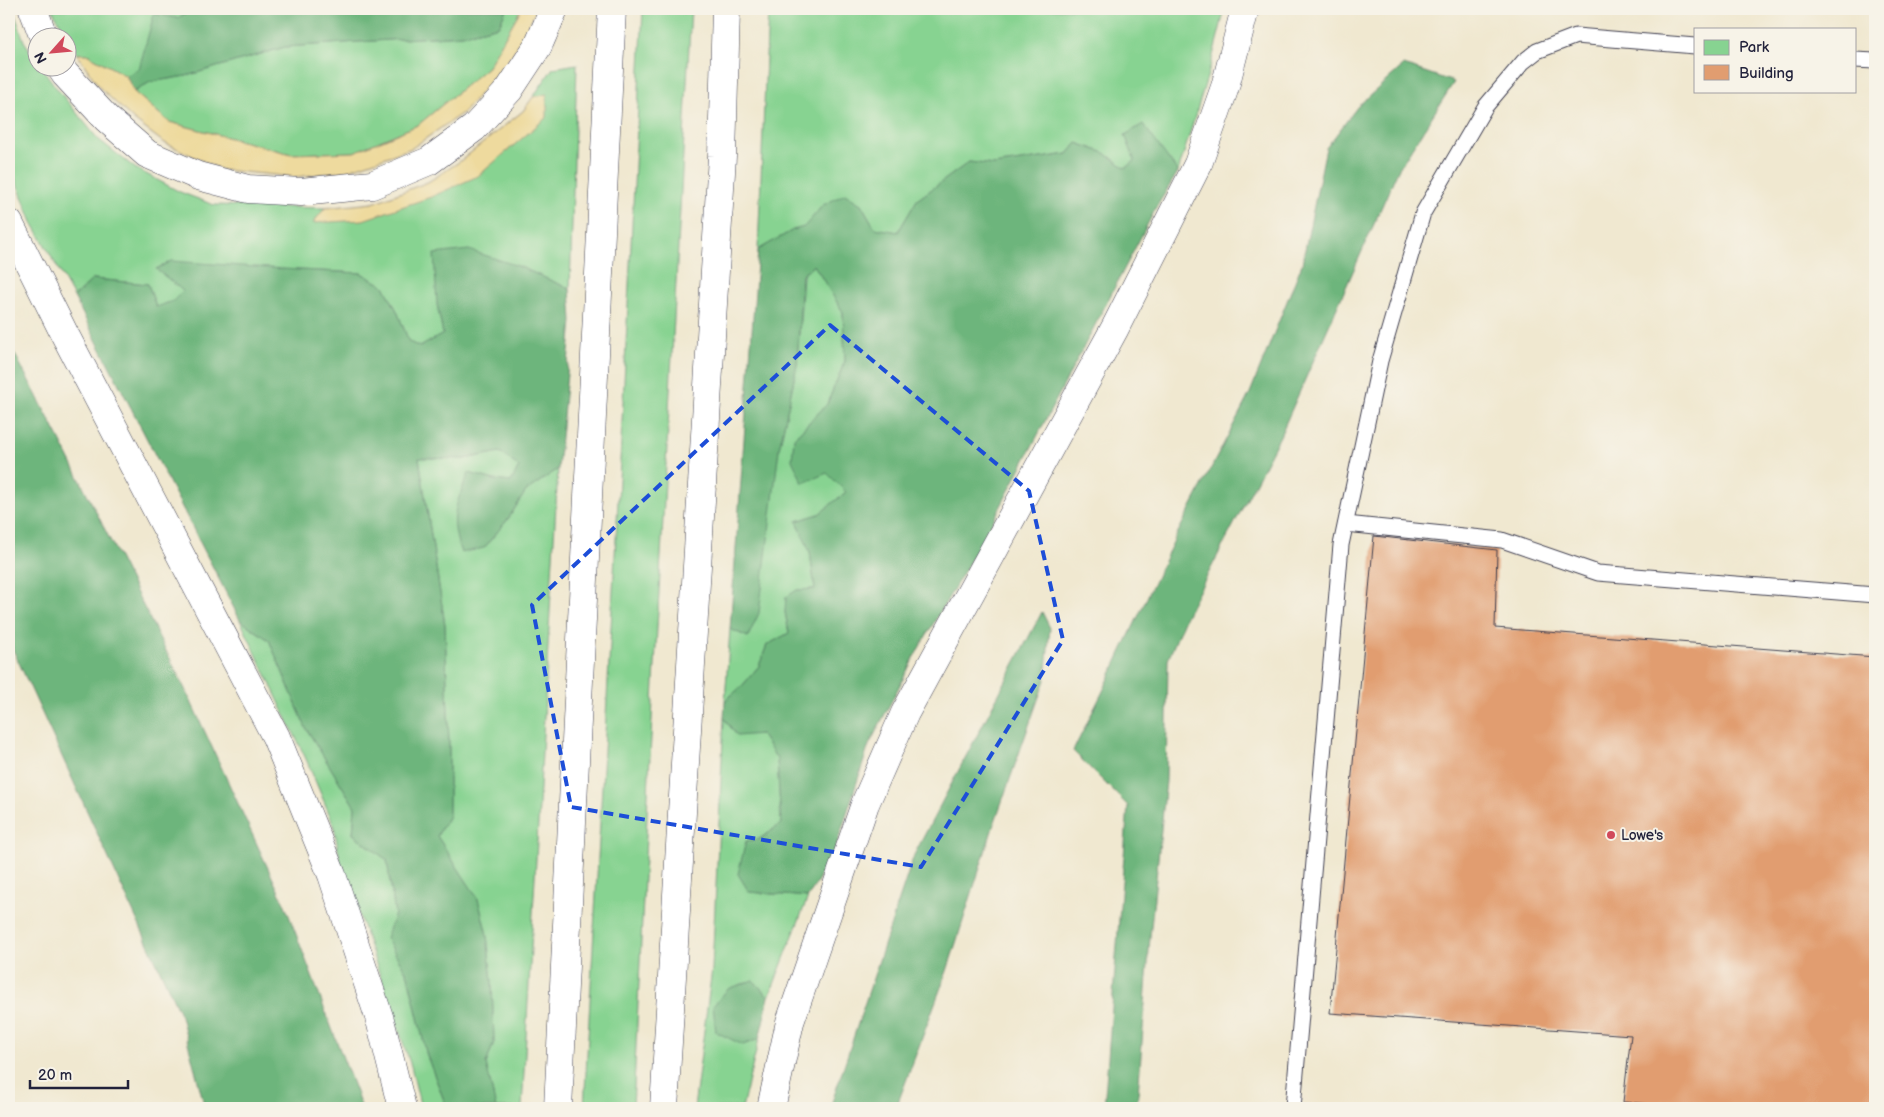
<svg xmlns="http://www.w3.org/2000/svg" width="1884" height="1117" viewBox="0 0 1884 1117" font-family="'Balsamiq Sans',sans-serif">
<rect width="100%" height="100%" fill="#f7f3e8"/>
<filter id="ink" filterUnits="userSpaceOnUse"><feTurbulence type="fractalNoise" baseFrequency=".02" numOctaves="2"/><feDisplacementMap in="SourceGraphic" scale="10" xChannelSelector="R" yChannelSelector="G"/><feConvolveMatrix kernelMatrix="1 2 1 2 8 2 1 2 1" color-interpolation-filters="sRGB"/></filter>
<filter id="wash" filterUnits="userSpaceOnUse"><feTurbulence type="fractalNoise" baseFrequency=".0096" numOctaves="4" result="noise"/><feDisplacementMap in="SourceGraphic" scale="20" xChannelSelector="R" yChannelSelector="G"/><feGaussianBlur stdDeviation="1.12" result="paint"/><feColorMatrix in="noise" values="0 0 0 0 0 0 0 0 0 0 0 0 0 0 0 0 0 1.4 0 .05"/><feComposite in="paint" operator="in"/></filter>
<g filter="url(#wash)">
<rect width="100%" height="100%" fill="#f0e8d0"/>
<!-- green -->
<g fill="#87d391" stroke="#547a66">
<polygon points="9,9 13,9 24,41 37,61 38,68 42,68 55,86 98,139 135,168 180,192 214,205 325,208 314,223 431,197 547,95 533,97 553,68 577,64 570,289 518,266 437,304 443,334 420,347 409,342 397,311 384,286 361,273 298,270 183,291 173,301 156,307 148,284 93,279 74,297 32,222 9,163"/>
<polygon points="52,9 192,9 178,18 139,70 126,76 87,54 77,54"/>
<polygon points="506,9 521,9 488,67 418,125 354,152 291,154 169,122 134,92 150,82 186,76 285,47 462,35 499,26"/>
<polygon points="643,9 691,9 649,774 633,1108 584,1108 617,520"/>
<polygon points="768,9 1225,9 1209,71 1178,172 1167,157 1136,161 1125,168 1105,153 1077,143 1068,154 994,165 969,162 917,200 898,232 875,228 861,204 823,205 804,228 793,230 758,250"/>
<polygon points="814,265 843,312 845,361 827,404 794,438 846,492 819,514 797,521 810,552 815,589 797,590 785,612 789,633 767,645 759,666 743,685 725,701 730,629 748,637 779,449 797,365 803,275"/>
<polygon points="500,452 519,467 511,482 494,480 469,473 484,548 508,519 526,491 558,469 522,1108 496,1108 486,1064 494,1042 492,982 487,935 478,899 437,836 449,816 449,745 445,625 419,457 464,459"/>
<polygon points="240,620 269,640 306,728 355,807 353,834 387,860 395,914 386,938 408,975 427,1056 447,1108 421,1108 411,1066 363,926 341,867 334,825 306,759"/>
<polygon points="724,718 737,735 761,734 777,759 781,824 759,839 746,841 750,892 808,897 769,997 753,980 743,1044 759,1039 742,1108 694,1108 712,969"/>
</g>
<!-- forest -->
<g fill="#6db57b" stroke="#486c5b">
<polygon points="192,9 506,9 499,26 462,35 285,47 186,76 150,82 134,92 126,76 139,69 154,14 178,18"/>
<polygon points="1404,65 1454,82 1398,170 1280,436 1185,618 1168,660 1166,781 1150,937 1137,1108 1104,1108 1128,806 1073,751 1103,691 1175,538 1250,393 1302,264 1326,148 1358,106"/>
<polygon points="1143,124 1178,172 1157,206 989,529 919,648 869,745 834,853 808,897 749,892 738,874 746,841 760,839 781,824 777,759 761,734 737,736 724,718 725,701 743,685 759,666 767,645 789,633 785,612 786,597 797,590 815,589 810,552 797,521 819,514 846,492 827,473 803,483 792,460 794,438 827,404 845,361 843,312 814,265 802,275 797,365 779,449 759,613 748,637 730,629 758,250 793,230 804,227 823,205 845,194 861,204 875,228 898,232 917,200 969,162 994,165 1068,154 1077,143 1105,153 1125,168 1135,161 1125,135"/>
<path d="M469 250 518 266 570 289 572 321 558 469 526 491 508 519 484 548 461 553C449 519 455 505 469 473L494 480 511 482 519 467 500 452 464 459 419 458 445 625 449 745V816L437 836 478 899 487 935 492 982 494 1042 486 1064 496 1108H447L427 1056 408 975 386 938 395 914 387 860 353 834 355 807 306 728 269 640 240 620 74 297 93 279 148 284 156 307 173 301 183 291 156 269 171 261 298 270 361 273 384 286 397 311 409 342 420 347 443 334 437 304 434 254Z"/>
<polygon points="9,343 59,438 186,691 285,905 362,1108 205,1108 181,1016 9,641"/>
<polygon points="1042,612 1050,628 1045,680 993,827 947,971 896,1108 830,1108 914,855"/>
<polygon points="753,980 769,997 759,1039 743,1045 716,1032 713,1006 728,989"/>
</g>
<!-- sand -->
<g fill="#eeda9e" stroke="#887e6c">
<polygon points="521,9 537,9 512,56 464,112 412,148 346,171 295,177 222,170 163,142 134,120 100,88 77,54 87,54 126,76 134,92 169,122 291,154 354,152 418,125 488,67"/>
<polygon points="547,94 547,117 478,176 431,197 363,220 313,223 325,208 373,203 428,182 459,162 523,111 533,97"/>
</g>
<g id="blocks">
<!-- building -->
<polygon fill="#e19d70" points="1374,536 1497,550 1495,628 1875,657 1875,1108 1717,1108 1623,1102 1631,1035 1330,1013"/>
</g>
</g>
<g filter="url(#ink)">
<use href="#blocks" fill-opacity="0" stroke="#414051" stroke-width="1"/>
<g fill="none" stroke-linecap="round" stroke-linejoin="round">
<!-- lane casing -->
<g stroke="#414051" stroke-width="17">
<g id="lane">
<polyline points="1855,60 1875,61"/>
<polyline points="1346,524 1502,540 1598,573 1875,595"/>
<polyline points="1293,1108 1341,545 1380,361 1423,213 1485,107 1523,62 1537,51 1576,36 1695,46"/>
</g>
</g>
<!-- highway casing -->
<g stroke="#414051" stroke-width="29">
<g id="highway">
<polyline points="33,9 44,38"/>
<polyline points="61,68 65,74 107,119 147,154 198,176 248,189 301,192 372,185 429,161 474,128 509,90 538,46 554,9"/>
<polyline points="9,223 64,333 276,737 332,875 380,1020 402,1108"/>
<polyline points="558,1108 612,9"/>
<polyline points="664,1108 722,156 726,9"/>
<polyline points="771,1108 790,1022 865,804 905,713 1115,328 1198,164 1225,87 1245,9"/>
</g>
</g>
<!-- lane -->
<use href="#lane" stroke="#fff" stroke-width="15"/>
<!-- highway -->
<use href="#highway" stroke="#fff" stroke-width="28"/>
</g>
</g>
<!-- marked area -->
<path fill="none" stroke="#1d4ed8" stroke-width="4" stroke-dasharray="10 6" stroke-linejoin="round" d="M830 325 1029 491 1063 640 921 867 571 807 532 605Z"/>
<!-- markers -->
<circle fill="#d1495b" stroke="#f7f3e8" stroke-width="2" cx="1611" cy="835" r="5"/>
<g text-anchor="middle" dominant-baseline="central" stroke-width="4" stroke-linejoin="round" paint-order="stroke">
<!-- poi labels -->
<g font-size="14" fill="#22223b" stroke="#f7f3e8" text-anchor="start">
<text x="1621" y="835">Lowe's</text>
</g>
</g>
<!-- margin -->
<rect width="1884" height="1117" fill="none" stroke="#f7f3e8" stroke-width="30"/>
<!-- legend -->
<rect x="1694" y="28" width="162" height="65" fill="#f7f3e8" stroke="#a29fa3"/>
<rect x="1704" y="40" width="25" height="15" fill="#87d391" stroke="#a29fa3"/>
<text x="1739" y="52" font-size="15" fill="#22223b">Park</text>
<rect x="1704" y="65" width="25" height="15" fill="#e19d70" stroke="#a29fa3"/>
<text x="1739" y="78" font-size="15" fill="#22223b">Building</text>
<!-- north arrow -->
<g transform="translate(52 52) rotate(243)"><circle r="24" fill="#f7f3e8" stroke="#a29fa3"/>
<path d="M0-4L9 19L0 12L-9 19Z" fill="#d1495b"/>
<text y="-8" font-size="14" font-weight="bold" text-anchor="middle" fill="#22223b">N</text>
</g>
<!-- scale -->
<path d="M30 1080v8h98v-8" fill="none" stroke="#22223b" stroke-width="2.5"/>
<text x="38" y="1080" font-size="15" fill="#22223b" stroke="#f7f3e8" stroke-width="4" paint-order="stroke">20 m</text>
</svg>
